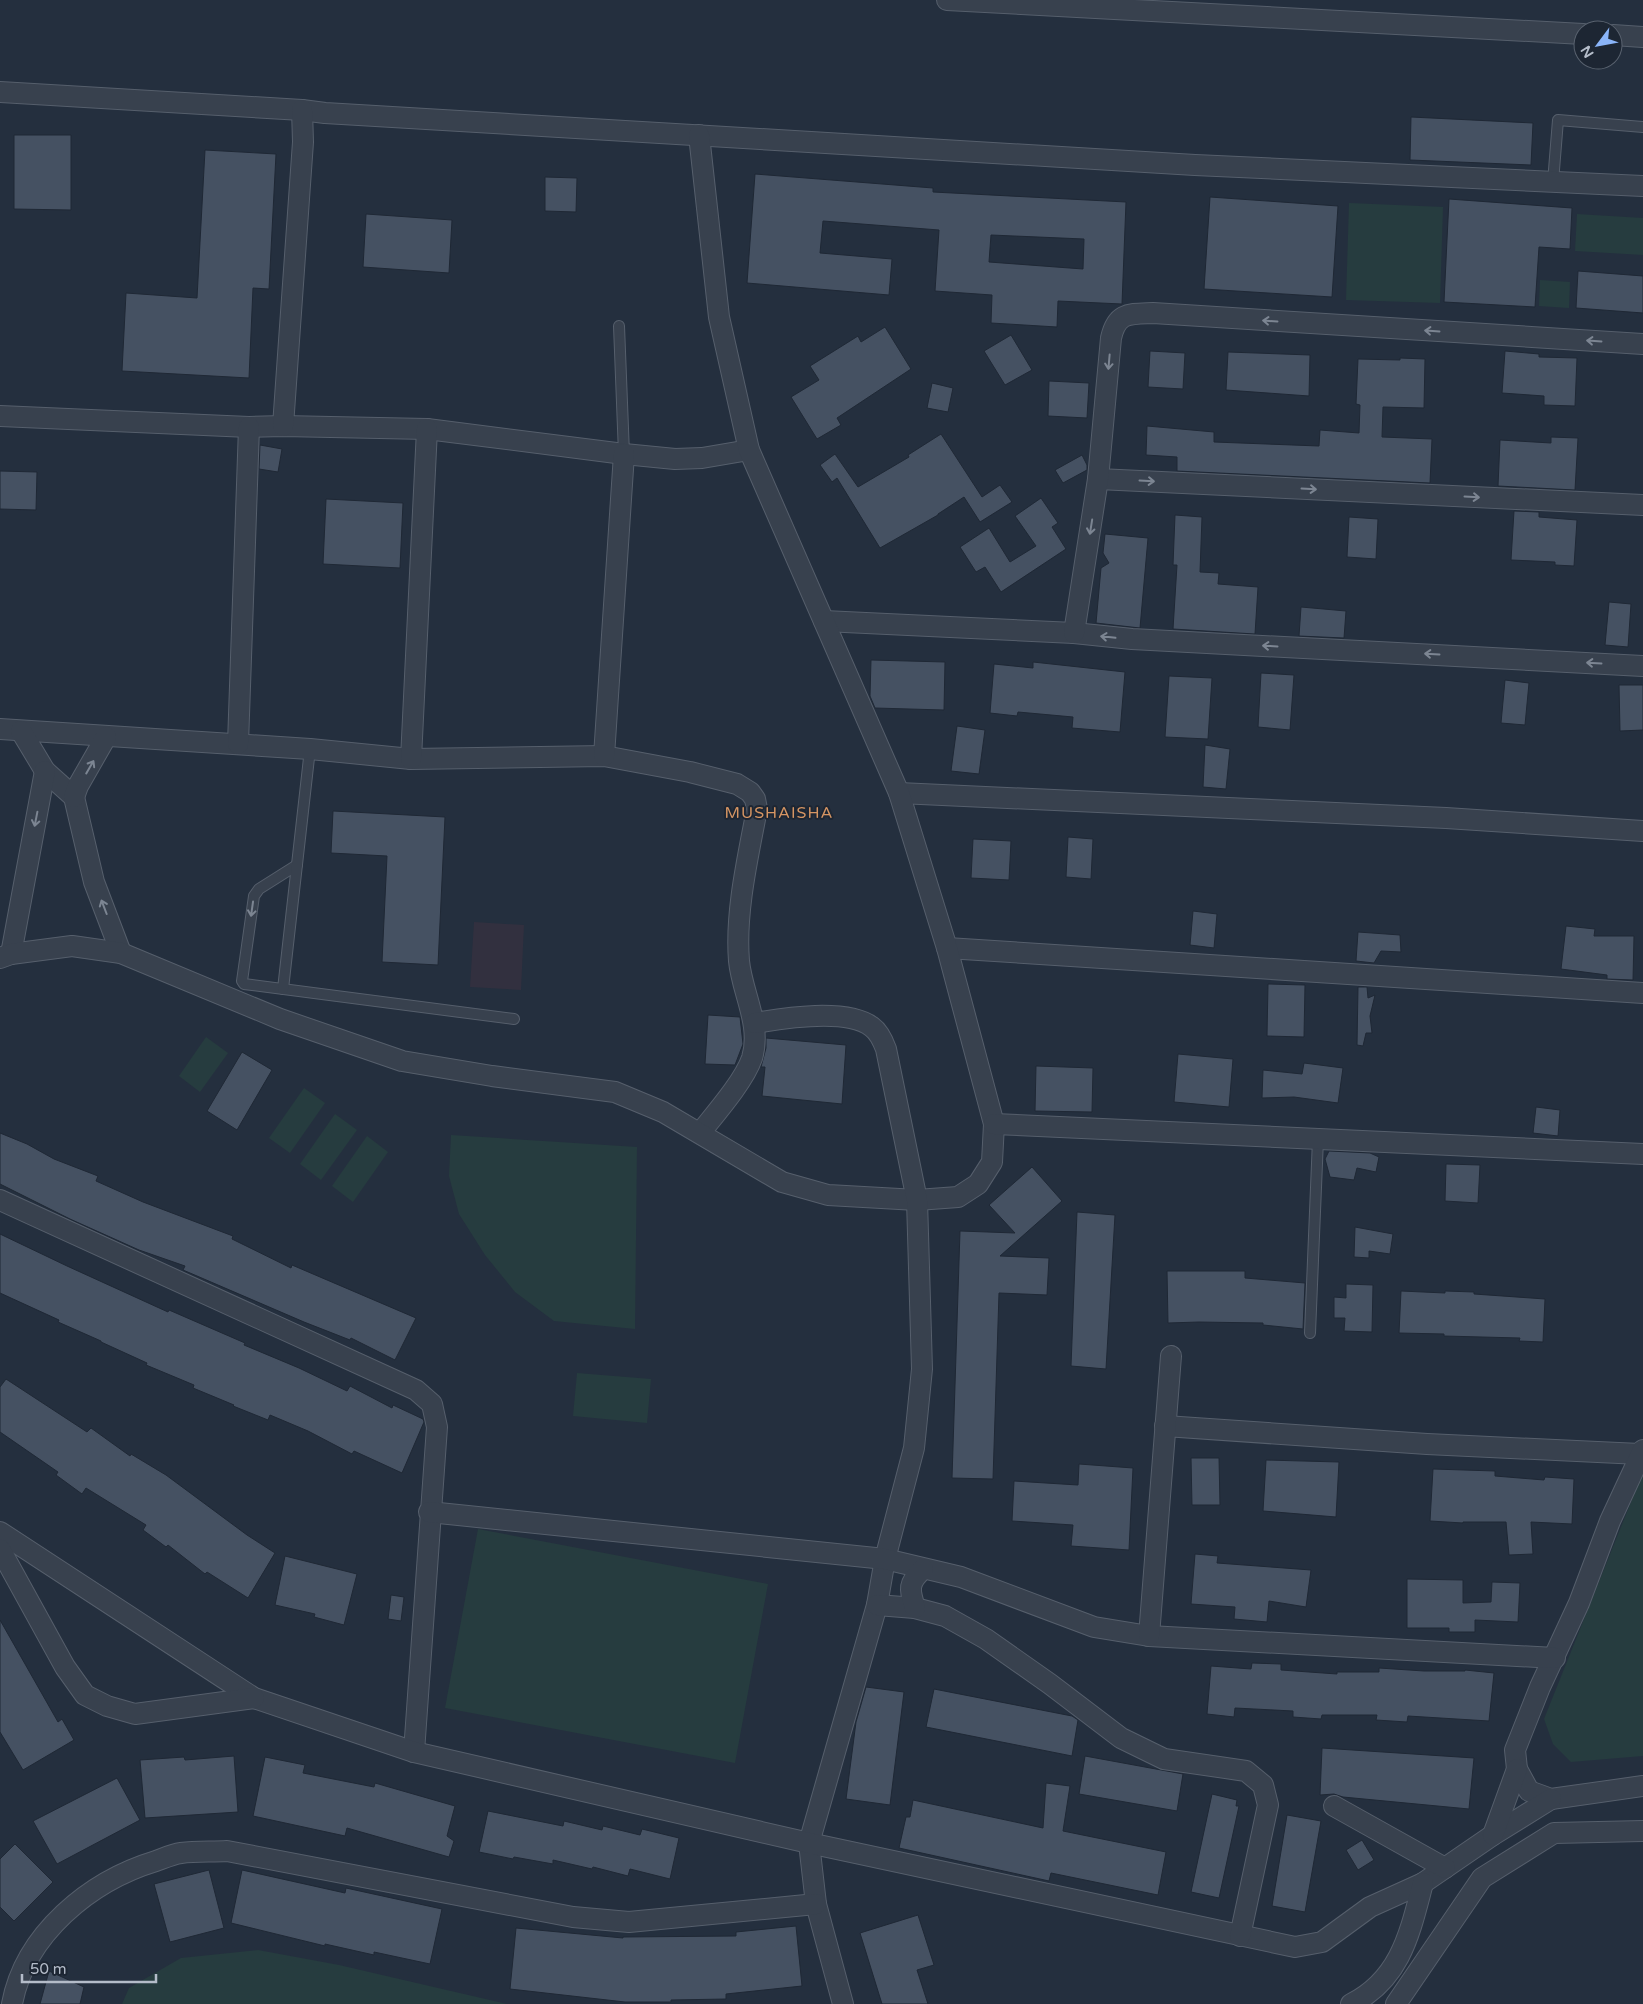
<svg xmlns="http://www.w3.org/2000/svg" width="1643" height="2004" viewBox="0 0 1643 2004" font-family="'Varela Round',sans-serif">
<rect width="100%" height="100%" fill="#242f3e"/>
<!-- medical -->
<polygon fill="#32303f" points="474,922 524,925 521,990 470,987"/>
<!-- green -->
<g fill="#263c3f">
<polygon points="1349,203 1443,207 1440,303 1346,300"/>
<polygon points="1577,214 1643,218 1643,255 1575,251"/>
<polygon points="1540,280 1570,282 1569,308 1539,306"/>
<polygon points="206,1037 228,1053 200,1092 179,1076"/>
<polygon points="304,1088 325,1103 290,1153 269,1138"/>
<polygon points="335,1114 357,1130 321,1180 300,1164"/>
<polygon points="451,1135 637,1147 635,1329 554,1321 515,1292 485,1255 459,1214 449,1176"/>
<polygon points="367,1136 388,1152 353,1202 332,1186"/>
<polygon points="577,1373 651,1379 647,1423 573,1416"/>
<polygon points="1643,1472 1643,1756 1571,1762 1553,1744 1544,1719"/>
<polygon points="478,1529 768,1584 735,1763 445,1708"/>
<polygon points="258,1950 339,1965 507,2004 122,2004 129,1988 181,1958"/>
</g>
<!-- building -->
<g fill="#455162" stroke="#1f2835" fill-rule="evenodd">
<polygon points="1411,117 1533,123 1531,165 1410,160"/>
<polygon points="14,135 71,135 71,210 14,209"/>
<polygon points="205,150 276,154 269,289 253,288 249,378 122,371 126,293 197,298"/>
<path d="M755 174 933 188V192L1126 202 1122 304 1058 301 1057 327 991 323 992 295 935 291 939 230 823 221 820 253 892 259 889 295 747 283ZM991 235 1084 239 1083 269 989 262Z"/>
<polygon points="545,177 577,178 576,212 545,211"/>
<polygon points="1210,197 1338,206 1332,297 1204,289"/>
<polygon points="1449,199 1572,208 1570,249 1539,247 1535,307 1444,302"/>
<polygon points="366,214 452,220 449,273 363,267"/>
<polygon points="1578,271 1643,276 1643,313 1576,308"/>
<polygon points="885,327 911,369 837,418 841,425 817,439 791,397 819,380 810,366 858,336 861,342"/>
<polygon points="1011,335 1032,370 1005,385 984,351"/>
<polygon points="1150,351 1185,353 1183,389 1148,387"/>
<polygon points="1505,351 1539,354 1539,357 1577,358 1575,406 1544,405 1544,396 1502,393"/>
<polygon points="1228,352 1310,355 1309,396 1226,390"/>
<polygon points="1400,358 1425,359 1424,408 1383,407 1382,437 1432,439 1430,483 1177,471 1177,457 1146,455 1147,426 1214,432 1214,442 1319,446 1320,430 1359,433 1360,405 1356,404 1358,359 1400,360"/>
<polygon points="1049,381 1089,383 1087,418 1048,416"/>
<polygon points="932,383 953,388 948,412 927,408"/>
<polygon points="941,434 982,497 1000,485 1012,502 980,522 964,497 938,514 938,515 880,548 837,478 832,482 820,465 835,454 858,487 909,457 908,455"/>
<polygon points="1551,437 1578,438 1575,490 1498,486 1500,440 1551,443"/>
<polygon points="260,445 282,449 278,472 259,469"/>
<polygon points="1082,455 1087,465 1087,470 1063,483 1055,470"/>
<polygon points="0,471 37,472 36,510 0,509"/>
<polygon points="1041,498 1058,523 1052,527 1066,549 1001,592 985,567 976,572 960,547 989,528 1010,562 1036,546 1015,516"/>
<polygon points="326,499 403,503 400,568 323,564"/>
<polygon points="1514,511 1539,512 1539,517 1577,520 1574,566 1555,565 1555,562 1511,560"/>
<polygon points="1175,515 1202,517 1200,572 1219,573 1218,584 1258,587 1255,634 1173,629 1177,565 1173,565"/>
<polygon points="1349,517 1378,519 1376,559 1347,557"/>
<polygon points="1105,534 1148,538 1140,628 1096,623 1101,568 1109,563 1103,553"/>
<polygon points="1609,602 1631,604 1628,647 1605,645"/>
<polygon points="1301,607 1346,611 1344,638 1299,636"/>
<polygon points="871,660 945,662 944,710 875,708 870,696"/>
<polygon points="1033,662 1125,672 1120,732 1072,728 1073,717 1018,712 1017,716 990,713 994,664 1033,668"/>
<polygon points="1261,673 1294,675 1290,730 1258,727"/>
<polygon points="1169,676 1212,678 1208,739 1165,737"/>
<polygon points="1505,680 1529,683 1525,725 1501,723"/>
<polygon points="1619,685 1643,685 1643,730 1620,731"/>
<polygon points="957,726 985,730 979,774 951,771"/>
<polygon points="1205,745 1230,749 1226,789 1203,787"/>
<polygon points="333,811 445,817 438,965 382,962 387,856 331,853"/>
<polygon points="1068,837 1093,839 1091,879 1066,877"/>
<polygon points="973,839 1011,841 1009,880 971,878"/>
<polygon points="1193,911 1217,914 1214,948 1190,945"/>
<polygon points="1566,926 1595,929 1594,936 1634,936 1633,980 1607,979 1607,975 1561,969"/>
<polygon points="1358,932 1400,935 1401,952 1381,951 1374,963 1356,961"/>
<polygon points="1268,984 1305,985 1304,1037 1267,1036"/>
<polygon points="1358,987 1367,987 1368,998 1375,995 1370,1016 1372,1033 1366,1033 1363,1046 1357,1045"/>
<polygon points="708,1015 740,1017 743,1044 735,1065 705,1064"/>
<polygon points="766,1038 846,1045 842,1104 762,1096 765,1067 761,1067 766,1048"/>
<polygon points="242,1052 272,1070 237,1130 207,1111"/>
<polygon points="1178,1054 1233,1059 1229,1107 1174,1102"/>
<polygon points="1304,1063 1343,1068 1338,1103 1294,1097 1262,1098 1263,1070 1302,1074"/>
<polygon points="1036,1066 1093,1068 1092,1112 1035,1111"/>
<polygon points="1536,1107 1560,1110 1558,1136 1533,1133"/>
<polygon points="0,1133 27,1144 54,1159 98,1176 96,1181 143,1202 233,1236 232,1239 291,1268 292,1265 416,1318 395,1360 351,1338 350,1340 304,1322 183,1270 185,1266 139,1250 70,1219 0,1184"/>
<polygon points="1329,1151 1370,1153 1379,1157 1376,1172 1357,1168 1354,1180 1330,1177 1325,1159"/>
<polygon points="1446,1164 1480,1165 1478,1203 1445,1201"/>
<polygon points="1032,1167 1062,1201 1000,1256 1049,1258 1047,1295 999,1293 993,1479 952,1478 960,1231 1015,1233 989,1205"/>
<polygon points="1077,1212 1115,1215 1106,1369 1071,1366"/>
<polygon points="1355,1227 1393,1234 1390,1254 1369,1251 1369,1258 1354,1257"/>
<polygon points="0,1234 67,1266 168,1312 169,1310 245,1343 244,1345 299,1368 347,1391 350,1386 392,1408 393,1405 423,1419 424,1422 402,1473 354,1451 352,1454 308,1431 270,1415 268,1420 233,1406 234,1405 193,1388 194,1385 146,1365 147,1363 101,1342 101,1341 58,1322 59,1320 0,1293"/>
<polygon points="1167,1271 1245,1271 1245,1278 1305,1283 1303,1329 1263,1325 1263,1323 1199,1322 1168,1323"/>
<polygon points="1346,1284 1373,1285 1372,1332 1344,1331 1345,1318 1334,1318 1334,1297 1346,1298"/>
<polygon points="1401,1291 1445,1293 1445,1291 1474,1292 1474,1294 1545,1299 1543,1342 1519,1341 1520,1338 1444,1336 1444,1334 1399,1333"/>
<polygon points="6,1379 87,1432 91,1428 130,1456 131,1454 166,1475 247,1535 275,1553 248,1598 207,1572 205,1574 168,1545 166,1547 143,1530 146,1525 86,1488 82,1494 56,1475 58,1472 0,1432 0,1387"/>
<polygon points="1191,1458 1219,1458 1220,1505 1192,1505"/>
<polygon points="1266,1460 1339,1462 1336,1517 1263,1511"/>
<polygon points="1079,1464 1133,1468 1129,1550 1071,1546 1073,1525 1012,1521 1014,1481 1078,1485"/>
<polygon points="1433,1469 1495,1471 1495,1476 1544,1480 1545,1477 1574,1479 1572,1524 1531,1522 1533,1554 1509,1555 1506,1522 1463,1522 1463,1523 1430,1521"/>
<polygon points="1195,1554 1218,1556 1217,1563 1311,1570 1306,1607 1269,1601 1267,1622 1234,1619 1235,1607 1191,1604"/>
<polygon points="285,1556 357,1574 344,1625 314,1617 315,1614 275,1605"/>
<polygon points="1407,1579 1463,1580 1463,1603 1491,1602 1492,1582 1520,1583 1518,1622 1475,1620 1475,1632 1449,1632 1449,1628 1407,1628"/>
<polygon points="391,1595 404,1597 401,1621 388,1619"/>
<polygon points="0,1620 58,1722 62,1719 74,1740 23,1770 0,1732"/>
<polygon points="1252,1663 1281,1664 1281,1670 1337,1674 1337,1672 1379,1672 1379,1668 1424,1671 1465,1671 1465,1670 1494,1673 1489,1721 1408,1716 1407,1722 1376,1720 1377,1715 1322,1715 1321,1719 1293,1717 1293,1711 1235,1708 1234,1717 1207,1714 1211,1666 1251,1669"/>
<polygon points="866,1687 904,1692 890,1805 846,1799 856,1722"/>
<polygon points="934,1689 1072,1716 1078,1720 1072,1756 926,1727"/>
<polygon points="1322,1748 1474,1758 1469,1809 1343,1797 1334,1794 1320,1795"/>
<polygon points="234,1756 238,1812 145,1818 140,1760 184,1757 185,1760"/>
<polygon points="1085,1756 1183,1774 1177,1811 1079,1794"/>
<polygon points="265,1757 305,1765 303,1773 374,1787 375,1783 455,1806 447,1836 454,1841 449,1857 347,1828 345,1836 253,1816"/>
<polygon points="117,1778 140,1820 57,1864 33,1821"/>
<polygon points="1046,1783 1070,1786 1063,1831 1166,1852 1158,1895 1051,1873 1049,1881 899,1848 906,1817 910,1817 913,1800 1043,1828"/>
<polygon points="1212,1794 1237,1800 1236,1806 1239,1806 1219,1898 1191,1892"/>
<polygon points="488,1811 563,1826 564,1821 602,1830 603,1826 640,1835 642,1829 679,1838 670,1879 630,1869 628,1876 593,1867 592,1869 553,1860 553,1864 514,1857 513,1859 479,1852"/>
<polygon points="1287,1815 1321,1821 1305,1912 1272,1906"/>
<polygon points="1362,1840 1374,1860 1358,1870 1346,1850"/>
<polygon points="15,1844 53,1882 14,1921 0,1907 0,1859"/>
<polygon points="209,1870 224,1928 170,1942 154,1884"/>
<polygon points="242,1870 345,1893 346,1888 442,1909 430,1964 374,1952 374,1955 325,1944 325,1946 231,1923"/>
<polygon points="918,1915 934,1965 917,1970 928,2004 882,2004 860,1933"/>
<polygon points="796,1926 802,1986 726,1994 726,1999 671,2000 671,2002 625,2002 510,1989 516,1928 623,1938 623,1937 736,1936 736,1932"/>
<polygon points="49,1971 84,1987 80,2004 40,2004"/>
</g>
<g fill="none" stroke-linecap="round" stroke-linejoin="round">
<!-- lane casing -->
<g stroke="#565f6c" stroke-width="12">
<g id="lane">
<polyline points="1553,182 1558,120 1643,127"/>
<polyline points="619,326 624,454"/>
<polyline points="297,865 259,889 254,896 242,981 244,984 514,1019"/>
<polyline points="283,989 310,749"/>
<polyline points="1310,1333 1318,1139"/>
</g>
</g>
<!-- street casing -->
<g stroke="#565f6c" stroke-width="22">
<g id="street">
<polyline points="947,0 1583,34"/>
<polyline points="1613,35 1643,37"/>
<polyline points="0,92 302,110 325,113 1195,165 1643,186"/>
<polyline points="0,416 249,427 283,426 427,429 624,454 675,459 702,458 749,450"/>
<polyline points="283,426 303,142 302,110"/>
<polyline points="1098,479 1643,505"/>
<polyline points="824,621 1074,633 1132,639 1643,666"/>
<path d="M1074 633 1098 479 1111 338C1117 312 1129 314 1153 313L1643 344"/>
<path d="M0 729 310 749 411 759 604 756 690 772 737 784 750 792 755 799 757 809C748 857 735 912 739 961 742 993 762 1025 752 1058 744 1081 716 1113 700 1133"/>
<polyline points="21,731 45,771 74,797 94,882 121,953"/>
<polyline points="238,744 249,427"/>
<polyline points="604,756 624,454"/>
<polyline points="411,759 427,429"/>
<polyline points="899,793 1446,818 1643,831"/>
<polyline points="74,797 78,786 106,737"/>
<polyline points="947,948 1643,993"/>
<polyline points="11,954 45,771"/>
<polyline points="0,958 11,954 72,946 121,953 280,1019 402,1061 492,1076 615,1092 663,1112 782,1182 828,1195 917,1200 958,1197 978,1184 992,1162 994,1124 947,948 899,793 749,450 719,317 699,135"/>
<path d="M755 1023C784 1018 847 1008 872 1027 879 1032 883 1041 886 1049L917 1200 922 1369 914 1448 885 1559 877 1605 809 1843 816 1904 843 2004"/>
<polyline points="994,1124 1643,1154"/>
<polyline points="0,1200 416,1390 432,1404 437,1427 414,1752"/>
<polyline points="1165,1426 1427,1444 1640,1454"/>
<polyline points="1643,1450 1610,1521 1579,1603 1540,1687 1515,1750 1517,1769 1529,1791 1551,1799 1643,1786"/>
<polyline points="429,1512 885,1559 961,1577 1094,1627 1149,1636 1555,1658"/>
<polyline points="0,1532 254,1698 414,1752 809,1843 1295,1947 1322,1942 1370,1907 1423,1883 1493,1835 1551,1799"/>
<polyline points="0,1549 65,1667 85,1695 107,1706 135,1714 254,1698"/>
<polyline points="877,1605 915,1608 945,1616 986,1639 1050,1684 1121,1738 1164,1759 1246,1771 1263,1785 1268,1805 1240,1936"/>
<path d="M915 1608C909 1589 908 1583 923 1569"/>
<polyline points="1149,1636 1171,1356"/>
<polyline points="1334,1806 1445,1868"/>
<polyline points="1493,1835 1517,1769"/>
<path d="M12 2004C25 1934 90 1881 156 1861 164 1858 173 1854 181 1853 196 1851 212 1852 227 1851L573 1917 629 1922 816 1904"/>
<path d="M1351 2004C1401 1979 1410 1932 1423 1883"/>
<polyline points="1396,2004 1482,1878 1554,1833 1643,1831"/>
</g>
</g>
<!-- lane -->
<use href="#lane" stroke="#38414e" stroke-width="10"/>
<!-- street -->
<use href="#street" stroke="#38414e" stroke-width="20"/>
</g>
<!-- one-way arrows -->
<defs><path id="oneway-shaft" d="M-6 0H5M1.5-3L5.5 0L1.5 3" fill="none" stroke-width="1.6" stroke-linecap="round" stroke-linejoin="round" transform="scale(1.25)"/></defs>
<g stroke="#7c8592">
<use href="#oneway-shaft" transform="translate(1270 321) rotate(-176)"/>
<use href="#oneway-shaft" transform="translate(1432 331) rotate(-176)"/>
<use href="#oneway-shaft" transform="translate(1594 341) rotate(-176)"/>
<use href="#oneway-shaft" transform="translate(1109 362) rotate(95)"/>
<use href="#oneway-shaft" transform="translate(1147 481) rotate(3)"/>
<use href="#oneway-shaft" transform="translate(1309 489) rotate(3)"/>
<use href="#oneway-shaft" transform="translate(1472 497) rotate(3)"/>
<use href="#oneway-shaft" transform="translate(1091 527) rotate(99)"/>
<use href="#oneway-shaft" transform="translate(1108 637) rotate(-174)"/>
<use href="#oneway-shaft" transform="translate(1270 646) rotate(-177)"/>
<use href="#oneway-shaft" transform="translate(1432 654) rotate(-177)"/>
<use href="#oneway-shaft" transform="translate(1594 663) rotate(-177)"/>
<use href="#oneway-shaft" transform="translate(90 767) rotate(-60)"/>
<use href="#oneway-shaft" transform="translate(36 819) rotate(101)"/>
<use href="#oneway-shaft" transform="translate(104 907) rotate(-111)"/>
<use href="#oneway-shaft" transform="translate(252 909) rotate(98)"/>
</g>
<g text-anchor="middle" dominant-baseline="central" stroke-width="4" stroke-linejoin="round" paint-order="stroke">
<!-- neighbourhood labels -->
<g font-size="16" letter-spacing="1" fill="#d59563" stroke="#1d2633">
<text x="779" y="813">MUSHAISHA</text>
</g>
</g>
<!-- north arrow -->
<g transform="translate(1598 45) rotate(238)"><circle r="24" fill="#1d2633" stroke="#59626f"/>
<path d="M0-4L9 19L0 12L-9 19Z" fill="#8ab4f8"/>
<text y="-8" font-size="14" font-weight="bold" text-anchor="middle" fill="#b4bcc9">N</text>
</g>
<!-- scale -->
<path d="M22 1974v8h134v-8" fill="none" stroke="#b4bcc9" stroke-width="2.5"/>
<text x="30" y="1974" font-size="15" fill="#b4bcc9" stroke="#1d2633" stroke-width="4" paint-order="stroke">50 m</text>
</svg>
